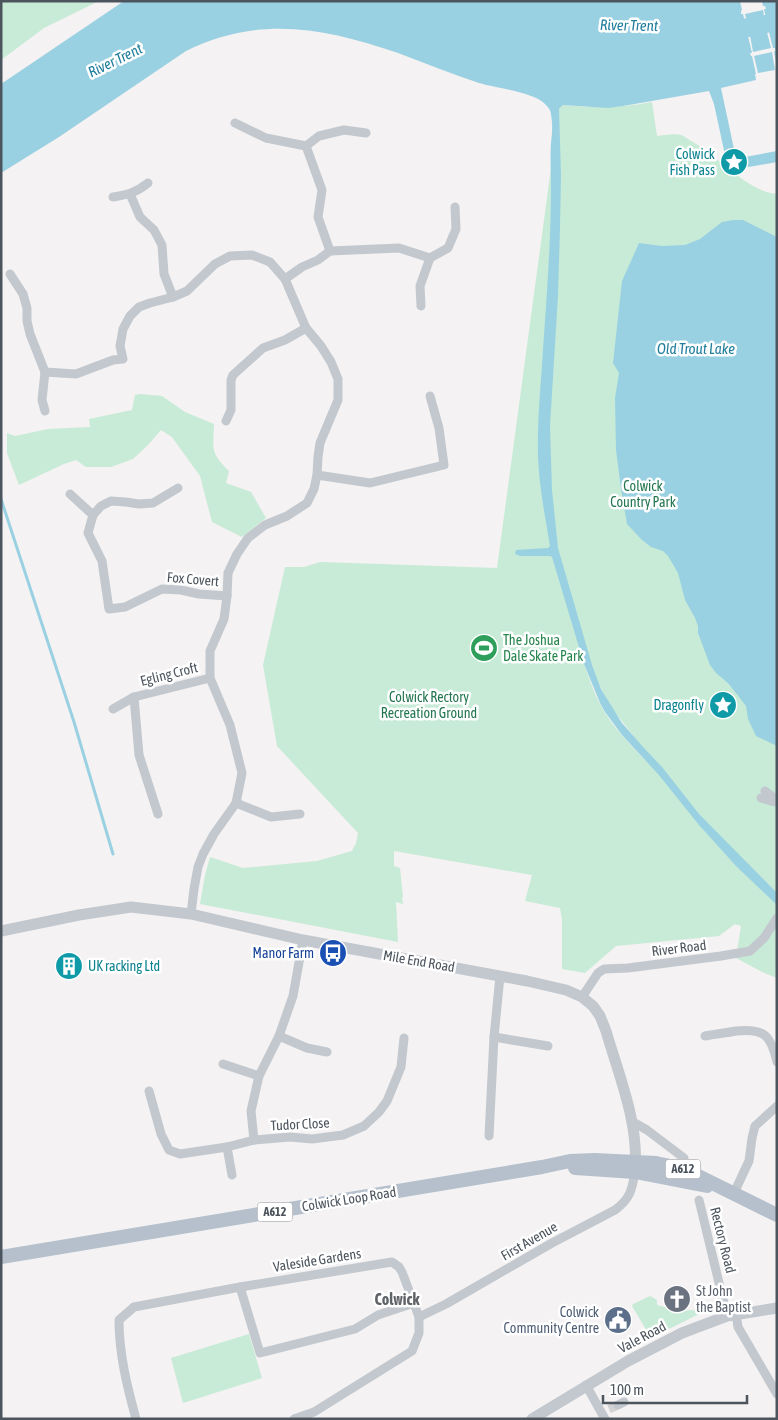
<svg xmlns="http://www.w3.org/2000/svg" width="778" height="1420" viewBox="0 0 778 1420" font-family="'Asap Condensed',sans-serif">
<rect width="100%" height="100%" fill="#f4f2f2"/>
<!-- green -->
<g fill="#c7ebd6" fill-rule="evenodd">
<polygon points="1,1 99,1 44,28 1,60"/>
<path d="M652 102 657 136C664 135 674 133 681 135 684 136 688 139 691 141 718 155 747 192 777 194V978L762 972 736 958 741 926 735 924 719 936 616 946 585 973 562 969V920L560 908 525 901 532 875 394 851V866L400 868 403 897H402L403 904 396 902 398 942 200 904 205 875 210 857 243 868 317 861 352 851 356 843 358 833 277 746 263 665 285 567H304L320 562 497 568 559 109 563 105C593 108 622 108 652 102ZM584 664 593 670 599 684 611 707 632 734 649 764C632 746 611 726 600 704 593 691 589 677 584 664Z"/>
<path d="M140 394 162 396 185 412 214 424C213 450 210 452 229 471L226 483 251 492 266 518 242 537 212 522 200 476 172 437 161 430 148 445 133 459 111 467H86L76 460 64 464 19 485 7 453V433L15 436 48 429 90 427 89 419 132 410 135 395Z"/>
<polygon points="650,1296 657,1300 657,1305 681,1311 694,1310 698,1304 709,1304 707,1310 651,1338 632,1306 633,1304"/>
<polygon points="249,1334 262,1378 183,1403 171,1358"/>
</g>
<!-- water -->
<g fill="#9ad1e2">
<path d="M124 1H740L742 10 741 11V14H743L747 32 746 33V36H748L752 53H750L751 56H752L756 74H755L756 80 721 88 734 149 745 157 777 151V162L743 168 725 155 714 104 709 91 623 106 608 108 563 105 559 109 561 175 560 228 558 296 550 426 552 490 558 548 592 665 601 689 622 723 644 748 662 767 699 814 777 893V905L736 866 699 825 658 774 622 735 605 712 600 703 584 664 552 557 550 556H520L515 554 516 550 548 548 550 546C545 516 539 486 538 456 537 420 541 384 543 349 547 294 551 239 551 184 551 171 550 157 551 143 552 135 553 124 551 115 551 110 548 107 545 104 534 92 496 88 479 83 452 74 425 63 398 53 324 28 260 15 186 51L59 137 1 173V84Z"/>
<polygon points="762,1 777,1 777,66 774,52 775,51 775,48 773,48 769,32 771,31 770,28 768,28 764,9 766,9 765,6 763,6"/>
<polygon points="763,10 766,29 749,32 745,14"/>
<polygon points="767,32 771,48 753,52 750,35"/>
<polygon points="772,52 775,70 758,73 754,56"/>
<polygon points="733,220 743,220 777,237 777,746 756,736 748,719 746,706 728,683 716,673 710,665 698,633 698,626 695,618 685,600 678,573 668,556 663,551 651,547 642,540 627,524 621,489 616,450 615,398 619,373 613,363 622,281 639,243 662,246 685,245 700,239 722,222"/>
</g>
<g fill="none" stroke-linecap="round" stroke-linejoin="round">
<!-- stream -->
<polyline stroke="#9ad1e2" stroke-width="3" points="1,499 74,722 113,854"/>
<!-- river -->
<polyline stroke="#9ad1e2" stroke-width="18" points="723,26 751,28 777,21"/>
<!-- minor-tunnel -->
<polyline stroke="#d2d2d4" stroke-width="9" stroke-dasharray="9 4.5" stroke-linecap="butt" points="609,1409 618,1405"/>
<!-- minor -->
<g stroke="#c2c8ce" stroke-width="9">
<polyline points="235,123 266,138 306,146 319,136 344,130 366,133"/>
<polyline points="306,146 322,190 318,217 330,251"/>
<polyline points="130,194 140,217 154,230 162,245 164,274 173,297"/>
<path d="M113 197C127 195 137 192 148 183"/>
<polyline points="10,274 23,294 27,308 27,321 30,334 45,372 76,374 113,360 123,359 120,346 123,329 130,316 139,307 150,303 173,297 187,291 215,264 230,256 252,255 270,262 285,279 306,328 321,346 331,362 338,379 338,400 320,443 318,457 317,475 314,489 307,503 287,516 265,525 248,538 237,554 228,573 227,596 224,619 210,651 210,678 230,725 242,773 236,803 214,834 203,854 198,867 194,889 191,914"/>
<polyline points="285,279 302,267 318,260 330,251 399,248 430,258"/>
<polyline points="421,306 420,286 430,258 448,248 456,229 455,207"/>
<polyline points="45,372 42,400 45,411"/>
<polyline points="226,421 231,410 231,380 233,375 263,348 285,340 306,328"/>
<polyline points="317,475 370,483 444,465 439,428 430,396"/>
<polyline points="178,488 153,503 139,504 126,502 111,501 101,506 93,515 88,533 102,561 109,609 125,607 162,589 181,590 199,594 227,596"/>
<polyline points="70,494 93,515"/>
<polyline points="113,709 134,697"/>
<polyline points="765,791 777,800"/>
<polyline points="761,798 771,801 777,802"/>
<polyline points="236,803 271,817 300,814"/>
<polyline points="158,814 139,755 134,697 210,678"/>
<polyline points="582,997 598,973 604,969 628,968 721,956 750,951 764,938 777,918"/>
<polyline points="279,1036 307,1048 327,1052"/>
<path d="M705 1036C715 1034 726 1033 736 1031 764 1028 771 1035 777 1062"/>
<polyline points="494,1037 548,1046"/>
<polyline points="223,1064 259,1076"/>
<polyline points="149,1091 161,1134 169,1150 180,1154 227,1147 254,1140 290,1137 312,1139 343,1135 364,1126 379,1112 387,1101 401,1067 404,1038"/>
<polyline points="633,1122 647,1130 684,1158"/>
<polyline points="489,1136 494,1037 500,976"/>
<polyline points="254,1140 251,1111 259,1076 279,1036 293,996 303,940"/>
<polyline points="227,1147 232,1175"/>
<polyline points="734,1193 749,1161 752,1138 755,1126 777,1106"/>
<polyline points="699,1200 727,1316"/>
<polyline points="240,1287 260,1353 355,1329 378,1315 414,1303"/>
<polyline points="736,1314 738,1327 777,1394"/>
<path d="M419 1317 446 1304 552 1243 615 1210C630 1199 632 1190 635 1172"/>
<polyline points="586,1385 605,1419"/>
<polyline points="618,1405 624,1402"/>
<path d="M136 1419C127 1386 119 1354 119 1320L134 1307 240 1287 392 1262 399 1267 402 1272 419 1317V1333L412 1351 314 1412 294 1419"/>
</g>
<!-- tertiary -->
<g stroke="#c2c8ce" stroke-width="11">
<path d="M1 931 79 915 131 907 191 914 303 940 527 981 566 990 582 997 593 1006 600 1016 606 1031C619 1076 639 1123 635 1170"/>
<polyline points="532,1419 628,1361 682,1333 727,1316 777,1308"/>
</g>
<!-- primary -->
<g stroke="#b5c0cc" stroke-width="14">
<polyline points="575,1168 635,1172 707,1186"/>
<polyline points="1,1257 542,1167 570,1161 595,1160 656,1163 684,1169 777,1215"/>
</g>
</g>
<!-- icons -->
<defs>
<g id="sight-disc" transform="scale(1.4375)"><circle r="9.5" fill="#0f9aa8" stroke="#fff"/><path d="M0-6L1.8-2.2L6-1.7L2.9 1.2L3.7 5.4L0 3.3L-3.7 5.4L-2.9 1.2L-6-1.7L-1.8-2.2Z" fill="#fff"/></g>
<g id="stadium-disc" transform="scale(1.4375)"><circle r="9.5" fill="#2e9e5b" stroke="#fff"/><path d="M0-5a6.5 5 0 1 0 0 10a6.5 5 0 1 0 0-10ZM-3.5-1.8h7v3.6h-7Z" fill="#fff"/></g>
<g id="bus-disc" transform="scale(1.4375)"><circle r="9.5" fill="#1a4fb4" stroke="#fff"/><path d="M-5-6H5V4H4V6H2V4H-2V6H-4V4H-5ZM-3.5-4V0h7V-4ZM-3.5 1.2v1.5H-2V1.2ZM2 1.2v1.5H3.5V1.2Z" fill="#fff"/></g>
<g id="building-disc" transform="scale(1.4375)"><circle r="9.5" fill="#0f9aa8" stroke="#fff"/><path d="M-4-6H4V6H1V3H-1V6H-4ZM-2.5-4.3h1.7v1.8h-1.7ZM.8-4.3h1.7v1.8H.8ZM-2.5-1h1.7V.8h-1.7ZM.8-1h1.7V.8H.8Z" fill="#fff"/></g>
<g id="church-disc" transform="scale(1.4375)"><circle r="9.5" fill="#6b7280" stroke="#fff"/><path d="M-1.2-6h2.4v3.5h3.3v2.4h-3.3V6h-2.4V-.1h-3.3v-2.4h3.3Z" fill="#fff"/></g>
<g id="civic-disc" transform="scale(1.4375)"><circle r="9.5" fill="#5c6f8a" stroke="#fff"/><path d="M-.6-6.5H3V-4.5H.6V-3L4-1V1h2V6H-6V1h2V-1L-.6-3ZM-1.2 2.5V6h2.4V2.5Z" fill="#fff"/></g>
</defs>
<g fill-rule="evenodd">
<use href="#sight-disc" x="734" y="162"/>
<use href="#stadium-disc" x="484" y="648"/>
<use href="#sight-disc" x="723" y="705"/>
<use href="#bus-disc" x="333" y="953"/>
<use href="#building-disc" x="69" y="966"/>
<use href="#church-disc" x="677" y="1299"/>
<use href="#civic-disc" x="618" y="1320"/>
</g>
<g text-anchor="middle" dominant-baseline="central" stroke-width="5" stroke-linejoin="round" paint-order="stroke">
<!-- shield labels -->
<g fill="#fff" stroke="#82878e" stroke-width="1">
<rect x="665.5" y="1159.5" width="35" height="19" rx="4"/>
<rect x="257.5" y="1202.5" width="35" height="19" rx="4"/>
</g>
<g font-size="12" font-weight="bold" fill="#4c545d">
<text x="683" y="1169">A612</text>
<text x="275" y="1212">A612</text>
</g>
<!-- culture labels -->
<g font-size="14" fill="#0d838f" stroke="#fff" text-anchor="end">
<text x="715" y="154">Colwick<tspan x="715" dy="16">Fish Pass</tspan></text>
<text x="704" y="705">Dragonfly</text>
<text x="88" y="966" text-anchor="start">UK racking Ltd</text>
</g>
<!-- park labels -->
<g font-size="14" fill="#247650" stroke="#fff">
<text x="643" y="486">Colwick<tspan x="643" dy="16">Country Park</tspan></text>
<text x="429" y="697">Colwick Rectory<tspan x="429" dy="16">Recreation Ground</tspan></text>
</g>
<!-- street labels -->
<g font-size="14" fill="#4c545d" stroke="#fff">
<text transform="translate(193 579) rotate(5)">Fox Covert</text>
<text transform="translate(169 674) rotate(-14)">Egling Croft</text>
<text transform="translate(679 948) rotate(-7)">River Road</text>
<text transform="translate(419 961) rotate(10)">Mile End Road</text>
<text transform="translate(300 1124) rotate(-3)">Tudor Close</text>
<text transform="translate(349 1199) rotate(-9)">Colwick Loop Road</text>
<text transform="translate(723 1240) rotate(76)">Rectory Road</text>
<text transform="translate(529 1241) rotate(-30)">First Avenue</text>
<text transform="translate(317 1260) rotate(-9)">Valeside Gardens</text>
<text transform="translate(642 1337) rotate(-28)">Vale Road</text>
</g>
<!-- leisure labels -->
<g font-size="14" fill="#27864d" stroke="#fff" text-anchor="start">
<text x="503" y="640">The Joshua<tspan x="503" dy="16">Dale Skate Park</tspan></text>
</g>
<!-- transit labels -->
<g font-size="14" fill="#164399" stroke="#fff" text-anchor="end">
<text x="314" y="953">Manor Farm</text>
</g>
<!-- worship labels -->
<g font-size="14" fill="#5b616d" stroke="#fff" text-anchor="start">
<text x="696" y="1291">St John<tspan x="696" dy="16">the Baptist</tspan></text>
</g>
<!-- service labels -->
<g font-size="14" fill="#4e5e75" stroke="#fff" text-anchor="end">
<text x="599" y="1312">Colwick<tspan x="599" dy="16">Community Centre</tspan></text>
</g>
<!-- water labels -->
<g font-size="15" font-style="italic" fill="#207e9c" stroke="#fff">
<text transform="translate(629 25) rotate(1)">River Trent</text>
<text transform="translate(115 60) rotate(-26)">River Trent</text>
<text x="696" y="348">Old Trout Lake</text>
</g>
<!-- quarter labels -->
<g font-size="16" font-weight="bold" fill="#5f6266" stroke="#fff">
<text x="397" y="1299">Colwick</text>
</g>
</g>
<!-- border -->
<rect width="778" height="1420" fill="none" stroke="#4c545d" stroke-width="5"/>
<!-- scale -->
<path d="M603 1395v8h144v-8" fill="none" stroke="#4c545d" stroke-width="2.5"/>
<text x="610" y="1395" font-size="15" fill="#4c545d" stroke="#ffffff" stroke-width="4" paint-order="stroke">100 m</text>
</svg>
